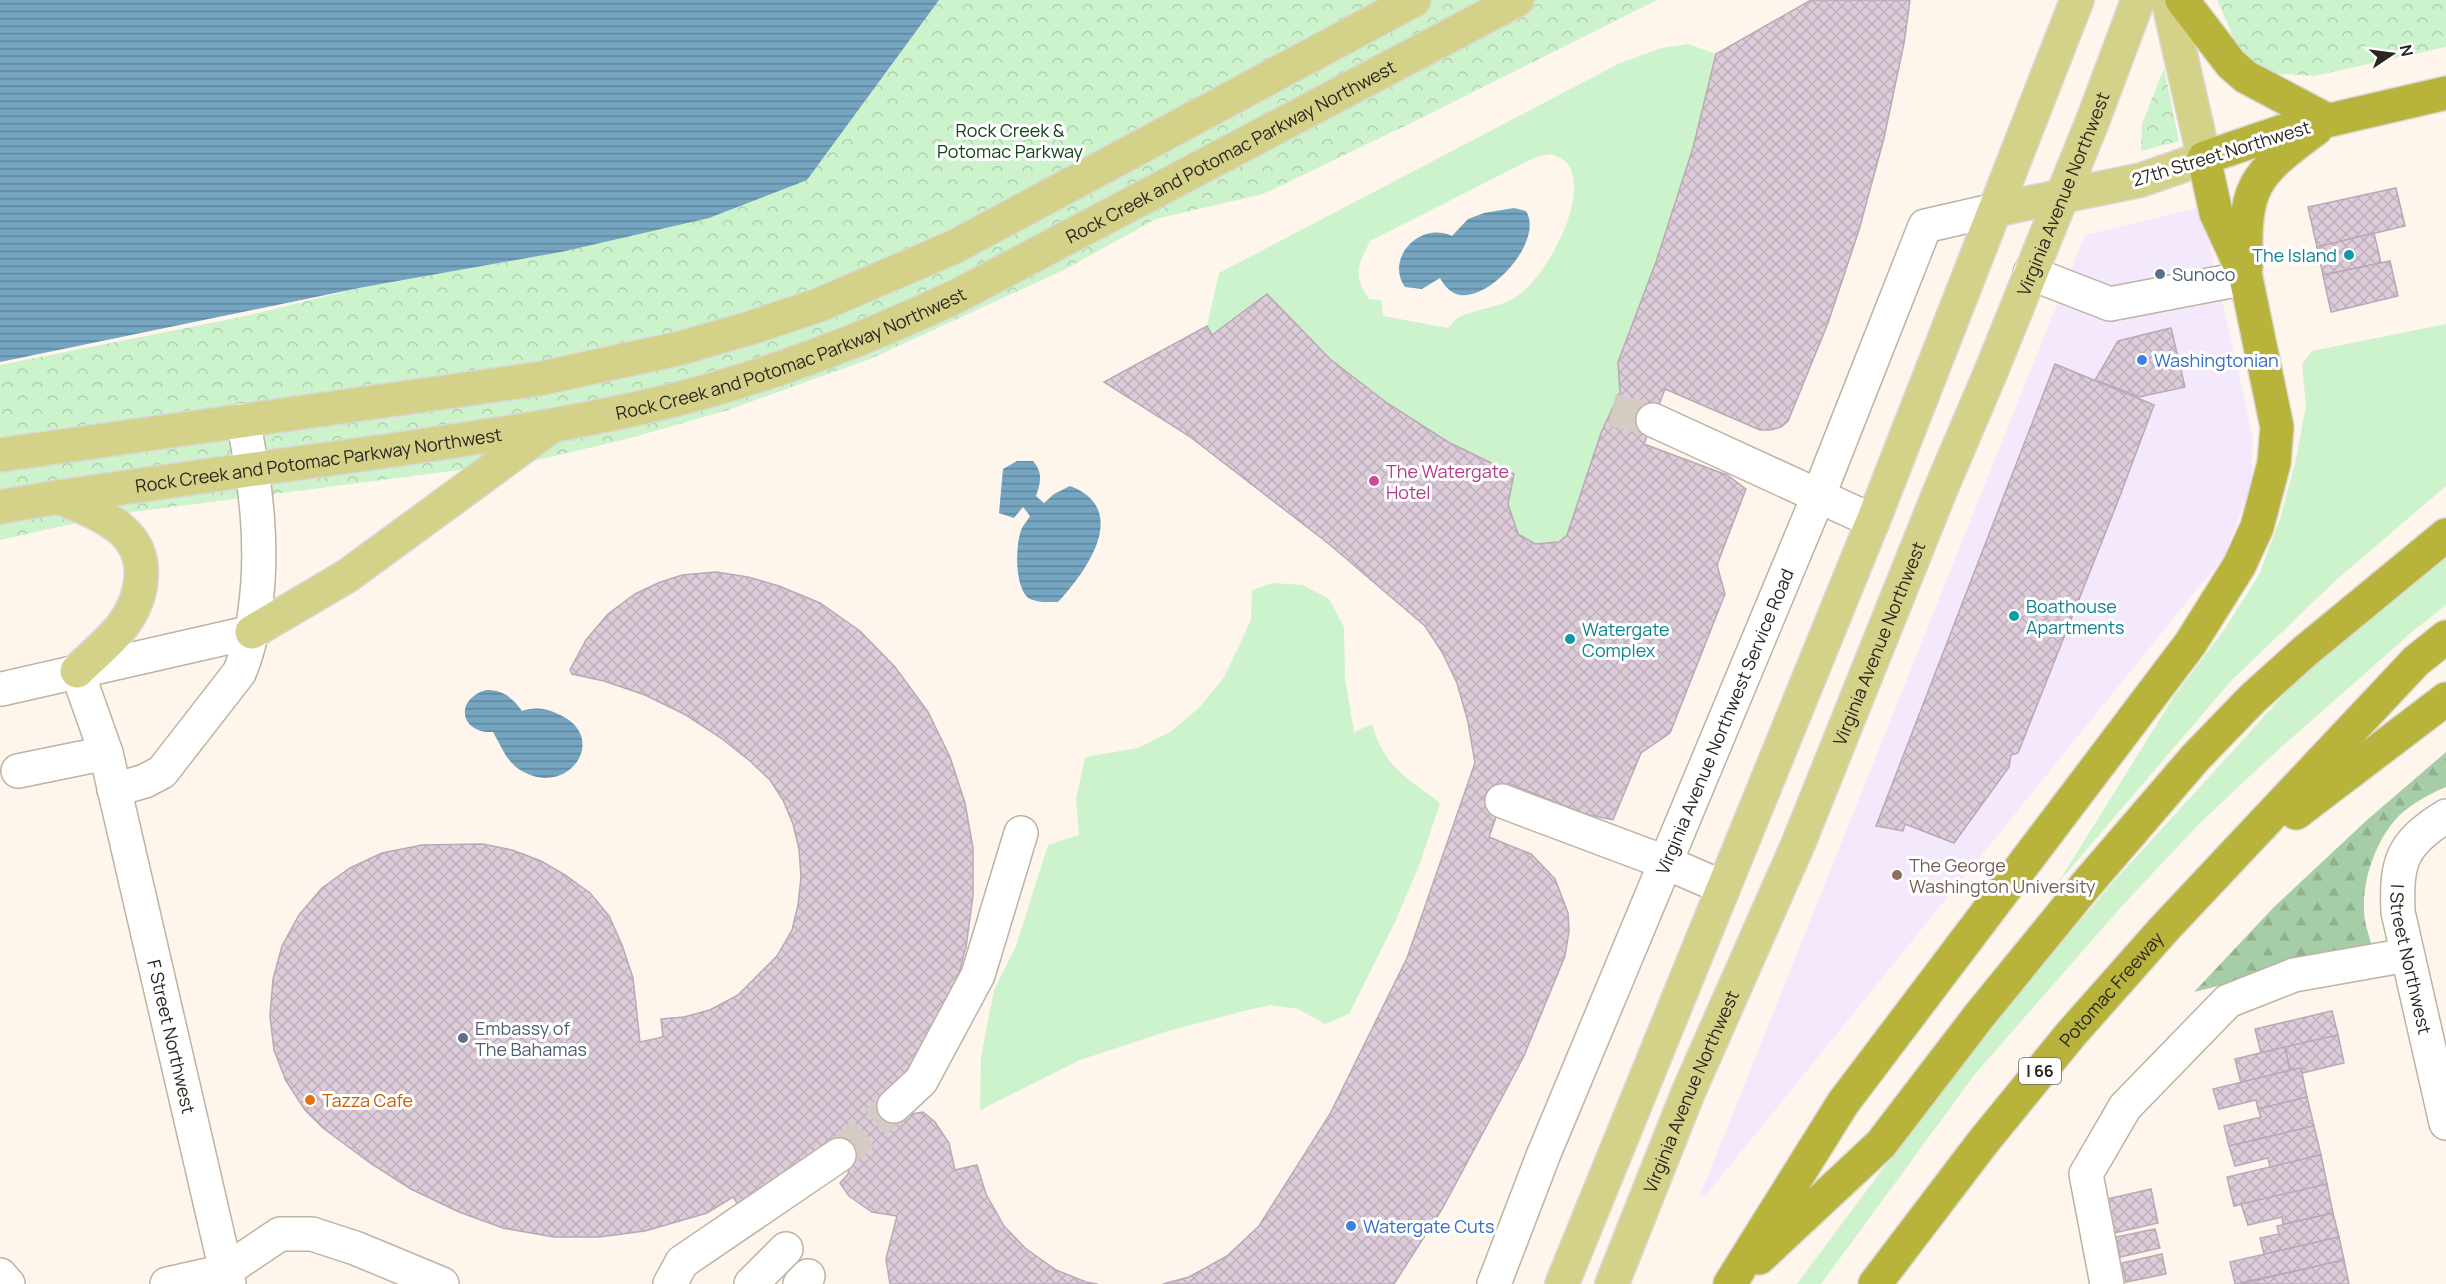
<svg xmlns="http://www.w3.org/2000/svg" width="2446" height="1284" viewBox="0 0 2446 1284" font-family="Manrope,sans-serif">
<defs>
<pattern id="forest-firs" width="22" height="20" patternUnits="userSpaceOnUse" patternTransform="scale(1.5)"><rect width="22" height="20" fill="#a7cda8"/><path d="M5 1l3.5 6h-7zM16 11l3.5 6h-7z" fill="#90b090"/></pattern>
<pattern id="park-crowns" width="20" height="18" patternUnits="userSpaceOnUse" patternTransform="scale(1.5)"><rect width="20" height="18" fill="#ccf3cc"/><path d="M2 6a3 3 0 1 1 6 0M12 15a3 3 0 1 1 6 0" fill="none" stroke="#afd0af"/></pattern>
<pattern id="water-rules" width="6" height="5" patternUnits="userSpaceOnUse" patternTransform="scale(1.5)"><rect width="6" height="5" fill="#75a5c1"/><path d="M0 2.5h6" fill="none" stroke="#60869c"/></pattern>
<pattern id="building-cross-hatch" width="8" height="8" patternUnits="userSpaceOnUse" patternTransform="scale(1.5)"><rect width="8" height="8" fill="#ddccd9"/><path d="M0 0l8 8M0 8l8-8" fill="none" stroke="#beafba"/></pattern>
</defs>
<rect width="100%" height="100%" fill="#fef6ec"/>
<!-- education -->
<polygon fill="#f4e8fd" points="2201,207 2253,438 2251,486 2224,556 1707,1194 1699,1198 2085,235"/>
<!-- grass -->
<g fill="#ccf3cc" fill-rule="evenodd">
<path d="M1688 44 1716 54 1693 148 1656 262 1618 362 1620 392 1601 433 1567 535 1559 542 1535 544 1518 534 1448 442 1387 403 1330 359 1267 295 1212 335 1207 326 1219 273 1618 64 1661 48ZM1550 154C1557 156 1565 159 1569 166 1589 199 1546 277 1517 296 1500 308 1480 308 1461 316 1456 318 1452 324 1448 328L1383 316 1381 300 1369 299C1352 274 1358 266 1370 241L1536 157Z"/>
<polygon points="2446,324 2446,486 2335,581 2231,681 2058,883 2175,695 2224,630 2259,575 2280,519 2296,459 2306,405 2302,364 2312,351"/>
<polygon points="2446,558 2446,605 2413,631 2268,759 2198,825 2121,907 1975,1074 1821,1284 1797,1284 1963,1061 2107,889 2301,676"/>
<path d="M1273 583 1303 585 1329 599 1344 627 1345 678 1354 732 1372 724C1385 768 1405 776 1440 803L1420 863 1396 920 1349 1014 1325 1024 1298 1009 1270 1005 1244 1011 1168 1031 1080 1060 980 1110 981 1057 994 990 1016 946 1048 845 1079 835 1076 800 1085 757 1138 748 1170 732 1199 708 1224 677 1238 648 1251 620 1252 590Z"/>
</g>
<!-- forest -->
<path fill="url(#forest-firs)" d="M2446 752V787C2429 794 2407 806 2395 820 2373 846 2360 887 2365 921 2367 930 2370 939 2372 948L2194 992 2274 907 2367 820Z"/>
<!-- park -->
<g fill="url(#park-crowns)">
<polygon points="939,0 1657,0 1413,122 1263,194 1156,219 1064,270 870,359 728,410 627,439 537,460 117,514 0,540 0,365 246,316 364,287 561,252 807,180"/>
<polygon points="2217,0 2446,0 2446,47 2314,76 2249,72"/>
<polygon points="2164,68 2179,141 2141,151 2142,124"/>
</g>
<!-- water -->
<g fill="url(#water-rules)">
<polygon points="0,0 939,0 807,180 709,218 561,252 364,287 0,362"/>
<path d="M1514 208 1526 211C1545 241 1487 305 1456 294 1449 291 1443 284 1440 278L1422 289 1405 287C1385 259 1419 221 1452 236L1468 219 1484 213Z"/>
<path d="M1017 461H1033C1043 473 1041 481 1036 496L1044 503 1054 494 1070 486C1131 509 1087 571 1058 602 1048 602 1039 603 1030 599 1014 590 1015 543 1022 528 1024 524 1028 520 1030 516L1023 507 1014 518 999 513 1003 469Z"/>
<path d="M486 690C503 690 512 697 522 711 535 707 545 708 558 714 613 737 565 804 516 767 505 758 500 744 493 732 461 734 453 700 486 690Z"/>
</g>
<!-- building -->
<g fill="url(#building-cross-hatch)" stroke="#b9a8b6" stroke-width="1.5">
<polygon points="1811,0 1910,0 1904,43 1884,138 1859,230 1828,323 1788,421 1781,427 1771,430 1760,430 1665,389 1644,444 1727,475 1746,489 1717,565 1725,594 1670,733 1641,753 1613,820 1585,814 1508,783 1489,837 1531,854 1555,879 1568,913 1569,931 1565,956 1523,1058 1442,1209 1394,1284 1163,1284 1189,1277 1227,1256 1259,1226 1330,1114 1407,958 1475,763 1468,722 1457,683 1442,652 1425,626 1329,544 1189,436 1104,382 1207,326 1212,335 1267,294 1330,359 1387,403 1448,442 1514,474 1508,504 1518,534 1535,544 1559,542 1567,535 1601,433 1620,392 1618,362 1656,262 1693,148 1716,54"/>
<polygon points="2396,188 2405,226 2317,247 2308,207"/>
<polygon points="2374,233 2381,263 2323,275 2317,247"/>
<polygon points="2390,261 2398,296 2331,312 2323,275"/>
<polygon points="2171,328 2185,387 2139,397 2095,380 2118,341"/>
<polygon points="2055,364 2154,405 2118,501 2018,753 2011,755 2009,767 1954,843 1905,824 1903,831 1876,826"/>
<polygon points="716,572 748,577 779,586 820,603 860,631 895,667 928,712 950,757 965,803 973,848 973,896 966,947 955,989 935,1031 894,1088 905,1115 923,1112 935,1122 949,1143 955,1170 977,1165 986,1194 1004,1226 1025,1248 1056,1270 1086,1282 1098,1284 890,1284 886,1259 897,1216 872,1212 849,1196 840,1183 848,1174 849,1165 742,1210 733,1197 707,1213 645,1231 599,1237 554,1237 503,1228 459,1212 411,1189 370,1163 323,1128 305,1110 286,1081 274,1050 270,1016 273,979 282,946 299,915 322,888 350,868 382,853 422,845 483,844 512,850 541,861 565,875 590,893 609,916 622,945 633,978 640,1042 663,1037 661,1019 684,1017 710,1010 738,995 777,956 792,930 798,905 801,877 799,849 793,824 783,800 770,780 750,761 721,738 686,715 645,695 604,681 572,674 570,670 586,640 608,614 635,594 658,583 682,575"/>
<polygon points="2332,1011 2338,1035 2261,1053 2255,1029"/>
<polygon points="2338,1035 2344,1063 2302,1073 2301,1068 2290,1070 2285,1047"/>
<polygon points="2285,1047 2290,1070 2241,1083 2235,1059"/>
<polygon points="2301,1068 2307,1097 2258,1109 2256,1100 2219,1109 2213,1089"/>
<polygon points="2307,1097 2314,1126 2229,1146 2224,1126 2261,1117 2258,1109"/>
<polygon points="2314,1126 2321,1155 2270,1167 2268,1158 2235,1166 2229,1146"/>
<polygon points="2321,1155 2327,1184 2234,1206 2227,1177"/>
<polygon points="2327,1184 2333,1213 2283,1224 2282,1217 2248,1225 2241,1204"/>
<polygon points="2151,1189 2158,1223 2114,1233 2107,1199"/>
<polygon points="2333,1213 2339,1237 2264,1254 2260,1238 2279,1234 2277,1226"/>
<polygon points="2155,1229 2160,1248 2120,1257 2116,1237"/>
<polygon points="2339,1237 2344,1260 2235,1284 2230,1262"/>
<polygon points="2162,1254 2166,1274 2126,1282 2122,1263"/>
<polygon points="2344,1260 2349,1284 2240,1284"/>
</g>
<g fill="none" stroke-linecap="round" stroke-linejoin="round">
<!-- minor-tunnel -->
<g stroke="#d4ccc3" stroke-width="33" stroke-dasharray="33 16" stroke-linecap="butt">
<polyline points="1612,410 1653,420"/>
<polyline points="839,1155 894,1106"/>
</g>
<!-- minor casing -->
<g stroke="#beb2a2" stroke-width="36">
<g id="minor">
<polyline points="2030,273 2110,304 2246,278"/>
<polyline points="1653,420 1873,521"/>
<path id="s1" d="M77 671 106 753 229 1284"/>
<polyline points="2,689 252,632"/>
<polyline points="18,771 106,753"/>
<path d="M114 790 145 781 162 772 239 673C248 653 252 633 255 611 264 547 256 484 243 420"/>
<polyline points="1502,801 1667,863 1722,887"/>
<path id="s2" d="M2446 816C2401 844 2396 862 2398 912L2446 1123"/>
<polyline points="894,1106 921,1081 978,975 1021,833"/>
<polyline points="0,1275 8,1284"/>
<polyline points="167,1284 225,1271 280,1234 312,1234 355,1248 442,1284"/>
<polyline points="670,1284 682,1262 839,1155"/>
<polyline points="751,1284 786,1249"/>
<polyline points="800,1284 808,1276"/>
<path id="s3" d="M1494 1284 1543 1156 1818 497 1925 226 1995 210"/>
<polyline points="2107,1284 2086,1174 2125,1107 2228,1001 2294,975 2407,955"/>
</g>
</g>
<!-- major casing -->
<g stroke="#d9d8d7" stroke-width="36">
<g id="major">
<polyline points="1995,210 2141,180 2204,158 2168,0"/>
<polyline points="0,455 538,379 681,348 750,328 819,305 954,247 1414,0"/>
<path d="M58 497C80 506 106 515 124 532 151 557 143 598 123 625 110 642 92 656 77 671"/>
<path id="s4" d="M0 507 58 497C167 481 277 466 386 451 487 436 590 422 689 396 783 371 872 336 959 295L1517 0"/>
<polyline points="252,632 347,576 549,428"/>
<polyline points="1562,1284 1873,521 2077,0"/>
<path id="s5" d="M1612 1284 1688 1093 1799 842 1940 491 1990 374 2093 120 2138 0"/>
</g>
</g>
<!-- highway casing -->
<g stroke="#d9d8d7" stroke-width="36">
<g id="highway">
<polyline points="2182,0 2231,64 2246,77 2327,120"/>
<path d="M2246 267C2244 186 2252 176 2316 129"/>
<polyline points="2296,813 2446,699"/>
<polyline points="1759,1258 1881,1144 1979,1016 2085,886 2195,758 2252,699 2304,652 2446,535"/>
<polyline points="1730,1284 1843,1103 2190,644 2239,566 2257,527 2274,463 2277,427 2246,278 2216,213 2204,158 2283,131 2446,93"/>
<path id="s6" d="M1875 1284 1983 1142 2071 1034 2164 929 2416 661 2446 637"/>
</g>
</g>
<!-- minor -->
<use href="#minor" stroke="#fff" stroke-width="33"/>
<!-- major -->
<use href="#major" stroke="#d4d189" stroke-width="33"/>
<!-- highway -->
<use href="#highway" stroke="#b8b33b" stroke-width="33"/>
</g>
<!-- markers -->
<g fill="#0f9aa8" stroke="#fff" stroke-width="2">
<circle cx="2349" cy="255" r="6"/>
<circle cx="2014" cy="616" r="6"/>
<circle cx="1570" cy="639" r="6"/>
</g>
<g fill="#5c6f8a" stroke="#fff" stroke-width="2">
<circle cx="2160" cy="274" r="6"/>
<circle cx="463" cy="1038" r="6"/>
</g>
<g fill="#3f7fe0" stroke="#fff" stroke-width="2">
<circle cx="2142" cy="360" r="6"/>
<circle cx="1351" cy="1226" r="6"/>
</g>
<circle fill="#d1479c" stroke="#fff" stroke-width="2" cx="1374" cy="481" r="6"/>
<circle fill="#8d6e63" stroke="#fff" stroke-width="2" cx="1897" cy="875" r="6"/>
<circle fill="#e8710a" stroke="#fff" stroke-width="2" cx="310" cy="1100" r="6"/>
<g text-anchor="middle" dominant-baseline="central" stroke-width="6" stroke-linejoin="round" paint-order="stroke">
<!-- shield labels -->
<rect fill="#fff" stroke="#6a6762" stroke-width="1.5" x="2019" y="1058" width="42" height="26" rx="4.5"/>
<g font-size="16" font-weight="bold" fill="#2a261f">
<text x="2040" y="1071">I 66</text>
</g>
<!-- park labels -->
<g font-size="18" fill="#0f4616" stroke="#fff">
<text x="1010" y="130">Rock Creek &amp;<tspan x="1010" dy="21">Potomac Parkway</tspan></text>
</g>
<!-- street labels -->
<g font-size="18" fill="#2a261f" stroke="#fff">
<text stroke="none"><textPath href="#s4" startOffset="1294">Rock Creek and Potomac Parkway Northwest</textPath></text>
<text transform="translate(2221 153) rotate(-17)">27th Street Northwest</text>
<text stroke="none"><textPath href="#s5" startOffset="1180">Virginia Avenue Northwest</textPath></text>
<text stroke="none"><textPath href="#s4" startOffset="808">Rock Creek and Potomac Parkway Northwest</textPath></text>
<text stroke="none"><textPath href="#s4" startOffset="322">Rock Creek and Potomac Parkway Northwest</textPath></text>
<text stroke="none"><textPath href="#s5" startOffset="694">Virginia Avenue Northwest</textPath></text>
<text stroke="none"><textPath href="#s3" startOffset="608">Virginia Avenue Northwest Service Road</textPath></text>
<text stroke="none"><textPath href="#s2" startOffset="164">I Street Northwest</textPath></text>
<text stroke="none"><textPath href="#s6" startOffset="378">Potomac Freeway</textPath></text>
<text stroke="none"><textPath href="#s1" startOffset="378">F Street Northwest</textPath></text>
<text stroke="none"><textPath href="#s5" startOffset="208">Virginia Avenue Northwest</textPath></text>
</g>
<!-- culture labels -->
<g font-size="18" fill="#0d838f" stroke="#fff" text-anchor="start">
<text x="2337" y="255" text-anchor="end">The Island</text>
<text x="2026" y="606">Boathouse<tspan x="2026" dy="21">Apartments</tspan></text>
<text x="1582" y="629">Watergate<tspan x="1582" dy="21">Complex</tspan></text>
</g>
<!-- service labels -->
<g font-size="18" fill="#4e5e75" stroke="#fff" text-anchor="start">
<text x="2172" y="274">Sunoco</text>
<text x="475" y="1028">Embassy of<tspan x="475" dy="21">The Bahamas</tspan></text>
</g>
<!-- shop labels -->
<g font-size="18" fill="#366cbe" stroke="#fff" text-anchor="start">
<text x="2154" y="360">Washingtonian</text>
<text x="1363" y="1226">Watergate Cuts</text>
</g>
<!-- hotel labels -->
<g font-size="18" fill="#b23c85" stroke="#fff" text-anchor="start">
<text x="1386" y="471">The Watergate<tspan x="1386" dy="21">Hotel</tspan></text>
</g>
<!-- education labels -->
<g font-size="18" fill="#785e54" stroke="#fff" text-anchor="start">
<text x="1909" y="865">The George<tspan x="1909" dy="21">Washington University</tspan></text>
</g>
<!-- food labels -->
<g font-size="18" fill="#c56008" stroke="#fff" text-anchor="start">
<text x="322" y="1100">Tazza Cafe</text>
</g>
</g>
<!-- north arrow -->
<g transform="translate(2392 54) rotate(77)" stroke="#ffffff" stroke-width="4.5" paint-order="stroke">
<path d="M0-4.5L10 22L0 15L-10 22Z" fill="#2a261f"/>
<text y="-9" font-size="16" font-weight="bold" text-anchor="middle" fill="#2a261f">N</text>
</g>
</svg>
